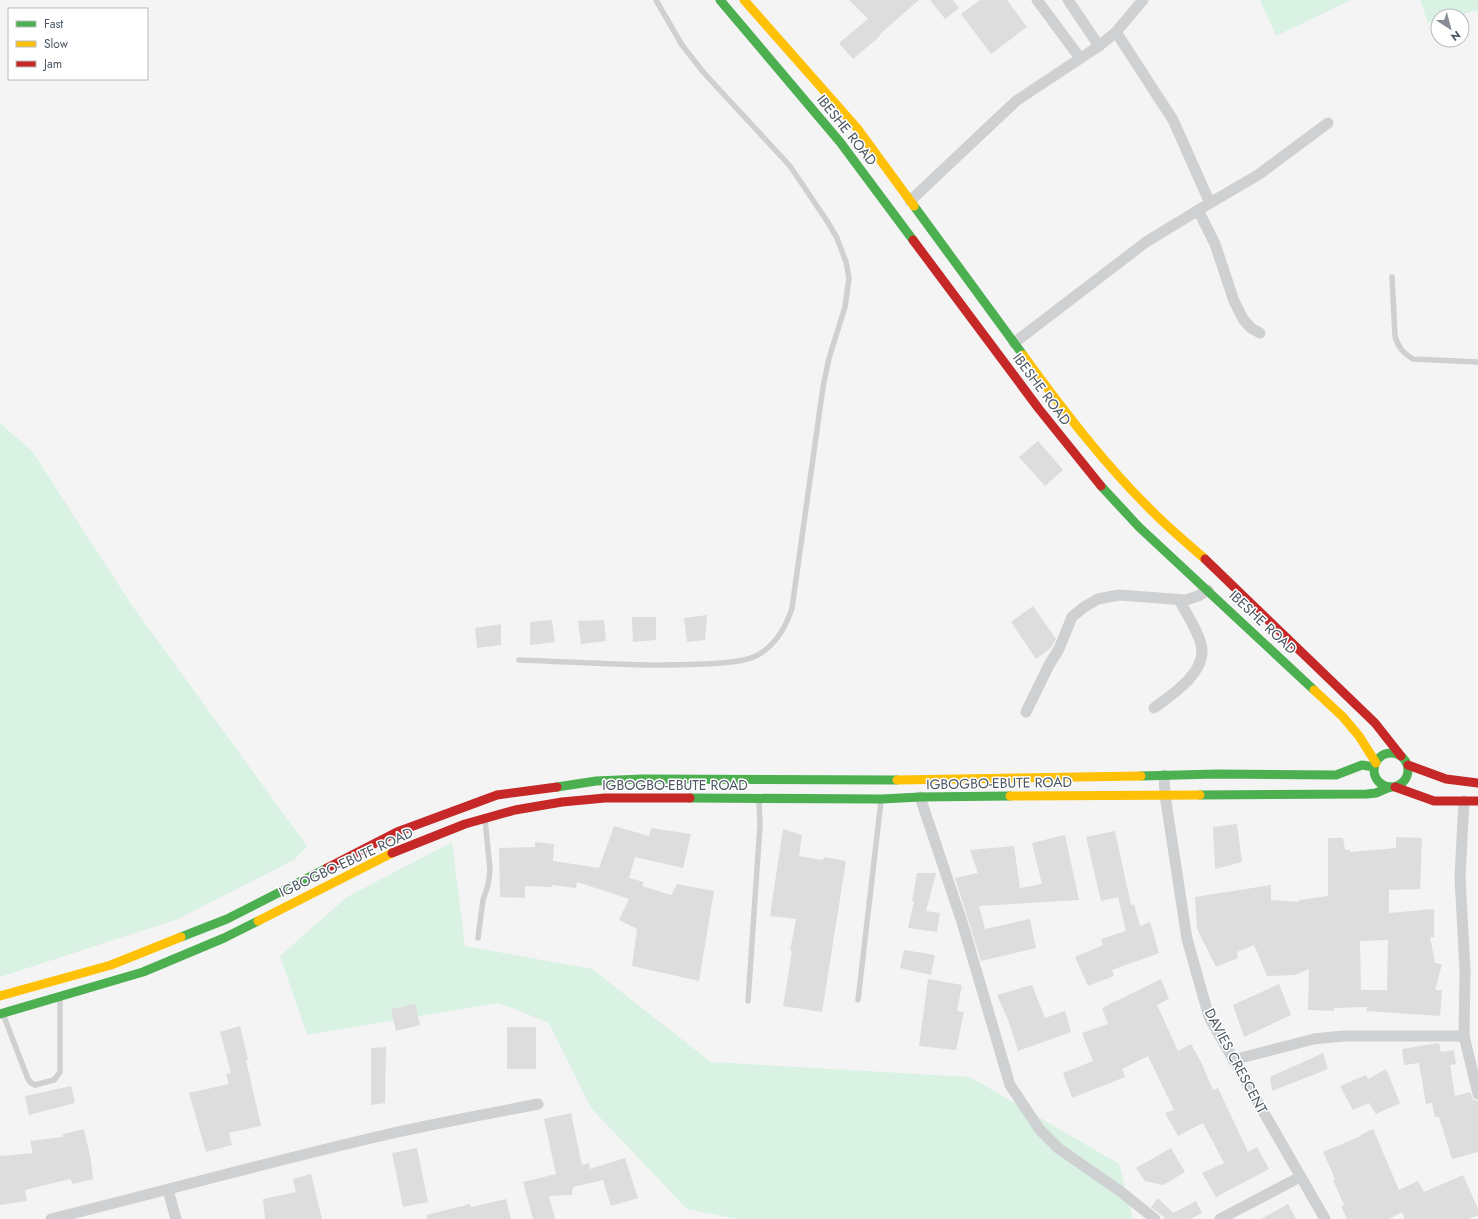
<svg xmlns="http://www.w3.org/2000/svg" width="1478" height="1219" viewBox="0 0 1478 1219" font-family="Jost,sans-serif">
<rect width="100%" height="100%" fill="#f4f4f4"/>
<!-- green -->
<g fill="#d9f2e3">
<polygon points="1260,0 1351,0 1276,36"/>
<polygon points="1420,0 1478,0 1478,10 1455,16 1438,16 1438,20 1428,23"/>
<polygon points="0,423 32,451 131,604 307,846 294,860 178,919 0,977"/>
<polygon points="452,842 465,946 592,969 711,1062 970,1077 1119,1164 1133,1219 738,1219 687,1209 591,1108 549,1023 499,1003 307,1035 280,956 347,897"/>
</g>
<!-- building -->
<g fill="#ddddde" fill-rule="evenodd">
<polygon points="849,0 919,0 879,35 880,36 853,59 839,43 868,19"/>
<polygon points="930,0 953,0 959,8 945,19"/>
<polygon points="980,0 1007,0 1027,27 991,54 961,14"/>
<polygon points="1038,441 1063,470 1045,486 1019,457"/>
<polygon points="1033,606 1056,639 1051,648 1036,659 1011,622"/>
<polygon points="707,615 705,640 687,642 684,618"/>
<polygon points="632,617 656,617 656,640 633,642"/>
<polygon points="552,620 555,642 530,645 530,622"/>
<polygon points="604,620 606,641 581,644 578,621"/>
<polygon points="501,624 501,645 477,648 475,628"/>
<polygon points="1237,824 1242,862 1215,869 1213,827"/>
<polygon points="614,826 649,836 651,828 691,834 683,868 635,857 629,878 644,882 642,886 671,895 677,884 714,891 699,981 632,966 637,929 619,920 629,899 577,882 576,888 552,885 551,887 525,886 525,898 500,897 499,848 535,847 535,842 554,844 553,861 599,868"/>
<polygon points="783,829 802,835 799,856 823,860 824,857 846,861 822,1012 783,1006 792,951 790,951 796,919 770,916"/>
<polygon points="1115,831 1131,905 1134,904 1140,926 1150,922 1159,953 1112,970 1114,976 1088,986 1075,957 1103,945 1101,939 1126,931 1118,897 1101,901 1086,837"/>
<polygon points="1065,835 1079,900 979,906 985,929 1030,919 1036,948 981,961 955,878 978,873 970,850 1014,846 1020,888 1042,884 1032,843"/>
<path d="M1396 837 1422 838 1420 889 1389 890V913L1434 909V937H1430L1435 963 1442 964 1435 990H1442L1440 1016 1366 1011 1367 1007 1334 1008V1011L1308 1010 1309 969 1295 975 1267 976 1254 945 1237 952 1238 958 1216 967 1197 929 1195 897 1271 885V900L1299 902V900L1328 896V838H1343L1345 850H1350V852L1396 848ZM1388 940 1387 990H1361L1360 941Z"/>
<polygon points="917,873 936,873 926,911 940,913 937,932 908,928 914,901 912,901"/>
<polygon points="904,950 935,955 931,975 900,968"/>
<polygon points="928,979 962,985 957,1011 964,1012 956,1050 919,1046"/>
<polygon points="1161,979 1169,999 1157,1005 1178,1051 1191,1044 1201,1062 1213,1090 1218,1088 1248,1152 1257,1147 1269,1169 1216,1197 1202,1173 1224,1163 1203,1123 1178,1136 1165,1113 1174,1110 1148,1056 1122,1069 1125,1077 1072,1098 1063,1073 1093,1061 1082,1033 1108,1024 1102,1008"/>
<polygon points="1279,984 1291,1015 1244,1037 1233,1005"/>
<polygon points="1032,985 1045,1018 1065,1011 1071,1032 1018,1051 1008,1020 997,995"/>
<polygon points="415,1004 420,1025 396,1031 391,1009"/>
<polygon points="240,1026 248,1060 246,1060 261,1126 229,1133 232,1145 206,1152 189,1093 229,1084 226,1074 231,1073 220,1032"/>
<rect x="507" y="1027" width="29" height="42"/>
<polygon points="1439,1043 1441,1052 1454,1050 1456,1064 1450,1065 1455,1096 1470,1092 1473,1099 1478,1101 1478,1152 1452,1159 1439,1117 1435,1117 1432,1103 1426,1104 1419,1063 1404,1065 1402,1049"/>
<polygon points="386,1047 385,1103 371,1105 371,1048"/>
<polygon points="1323,1053 1328,1069 1272,1091 1270,1077"/>
<polygon points="1386,1069 1400,1103 1376,1114 1369,1103 1353,1110 1340,1086 1366,1075 1368,1079"/>
<polygon points="71,1086 75,1103 29,1115 25,1096"/>
<polygon points="571,1113 582,1165 589,1163 590,1169 625,1158 638,1198 611,1206 603,1180 573,1187 572,1195 549,1196 555,1219 533,1219 523,1182 556,1174 544,1119"/>
<polygon points="84,1129 91,1160 93,1179 73,1184 70,1179 25,1190 27,1201 0,1205 0,1156 33,1153 30,1141 63,1137 63,1134"/>
<polygon points="1373,1129 1399,1190 1418,1181 1424,1192 1463,1175 1478,1209 1478,1215 1469,1219 1405,1219 1402,1212 1389,1219 1347,1219 1341,1206 1344,1205 1333,1180 1335,1179 1323,1152 1361,1136 1360,1135"/>
<polygon points="417,1148 428,1202 403,1207 392,1153"/>
<polygon points="1171,1148 1185,1172 1163,1185 1145,1181 1136,1168"/>
<polygon points="311,1174 322,1219 265,1219 263,1199 296,1192 293,1179"/>
<polygon points="1158,1198 1173,1213 1196,1201 1202,1213 1190,1219 1162,1219 1165,1218 1151,1207"/>
<polygon points="506,1199 511,1219 427,1219 426,1215 470,1204 471,1207"/>
<polygon points="1288,1204 1296,1219 1261,1219"/>
</g>
<g fill="none" stroke-linecap="round" stroke-linejoin="round">
<!-- lane -->
<g stroke="#ced0d2" stroke-width="5.5">
<path d="M1392 277 1395 336C1398 347 1403 353 1413 359L1478 362"/>
<path d="M519 660C580 662 641 667 702 664 720 663 740 663 756 656 775 646 786 627 792 608L823 387 829 358 845 307 849 278 846 262 837 238 827 221 790 166 704 73 682 45 656 0"/>
<polyline points="478,938 483,900 488,885 490,870 485,819"/>
<polyline points="858,1000 881,801"/>
<polyline points="748,1001 760,825 759,801"/>
<polyline points="3,1014 28,1079 31,1083 35,1085 54,1080 60,1072 60,998"/>
</g>
<!-- street -->
<g stroke="#ced0d2" stroke-width="11">
<polyline points="1037,0 1080,58"/>
<polyline points="1068,0 1099,46"/>
<polyline points="1116,32 1173,120 1210,203"/>
<polyline points="910,201 1016,101 1099,46 1116,32 1143,0"/>
<polyline points="1198,210 1215,244 1234,301 1243,319 1251,328 1260,333"/>
<polyline points="1014,343 1146,242 1210,203 1258,175 1328,123"/>
<path d="M1154 708C1171 695 1203 675 1202 650 1201 635 1186 613 1179 600"/>
<polyline points="1026,712 1049,665 1059,649 1072,617 1084,607 1098,599 1119,595 1186,600 1198,596 1208,590"/>
<polyline points="1164,775 1165,795 1187,939 1209,1017 1325,1219"/>
<polyline points="920,797 962,922 1010,1085 1040,1130 1058,1148 1120,1191 1155,1219"/>
<polyline points="1464,801 1460,877 1465,970 1464,1036 1478,1094"/>
<polyline points="1233,1060 1314,1039 1343,1036 1464,1036"/>
<polyline points="168,1190 176,1219"/>
<path d="M51 1219C164 1191 276 1160 389 1134 438 1123 488 1114 538 1104"/>
<polyline points="1220,1219 1300,1177"/>
</g>
<!-- fast -->
<g stroke="#4caf50" stroke-width="9">
<polyline points="720,0 840,142 913,240"/>
<polyline points="914,206 1023,355"/>
<polyline points="1101,486 1139,527 1314,690"/>
<circle cx="1391" cy="770" r="17"/>
<polyline points="1141,776 1217,774 1336,775 1362,765 1374,767"/>
<polyline points="557,787 596,781 642,779 897,780"/>
<polyline points="1200,795 1367,794 1376,793 1390,787"/>
<polyline points="690,798 882,799 920,797 1010,796"/>
<polyline points="181,937 227,919 327,868"/>
<polyline points="0,1014 143,972 224,938 258,921"/>
</g>
<!-- slow -->
<g stroke="#ffc107" stroke-width="9">
<polyline points="744,0 857,128 914,206"/>
<path d="M1023 355C1063 410 1105 465 1153 512 1170 529 1188 544 1205 559"/>
<polyline points="1314,690 1343,717 1359,736 1376,763"/>
<polyline points="897,780 1141,776"/>
<polyline points="1010,796 1200,795"/>
<polyline points="258,921 392,853"/>
<polyline points="0,996 111,965 181,937"/>
</g>
<!-- jam -->
<g stroke="#c62828" stroke-width="9">
<polyline points="913,240 1039,409 1101,486"/>
<polyline points="1205,559 1375,723 1401,756"/>
<polyline points="1408,765 1446,779 1478,783"/>
<polyline points="1395,787 1434,801 1478,801"/>
<polyline points="392,853 465,824 515,810 562,802 605,798 690,798"/>
<polyline points="327,868 397,832 497,795 557,787"/>
</g>
</g>
<g text-anchor="middle" dominant-baseline="central" stroke-width="3" stroke-linejoin="round" paint-order="stroke">
<!-- street labels -->
<g font-size="14" fill="#4a5661" stroke="#fff">
<text transform="translate(847 130) rotate(51)">IBESHE ROAD</text>
<text transform="translate(1042 389) rotate(53)">IBESHE ROAD</text>
<text transform="translate(1263 622) rotate(43)">IBESHE ROAD</text>
<text transform="translate(999 783) rotate(-1)">IGBOGBO-EBUTE ROAD</text>
<text x="675" y="785">IGBOGBO-EBUTE ROAD</text>
<text transform="translate(346 862) rotate(-25)">IGBOGBO-EBUTE ROAD</text>
<text transform="translate(1236 1061) rotate(62)">DAVIES CRESCENT</text>
</g>
</g>
<!-- legend -->
<rect x="8" y="8" width="140" height="72" fill="#ffffff" stroke="#b7bbc0"/>
<rect x="16" y="21" width="20" height="6" fill="#4caf50" stroke="#b7bbc0"/>
<text x="44" y="28" font-size="12" fill="#4a5661">Fast</text>
<rect x="16" y="41" width="20" height="6" fill="#ffc107" stroke="#b7bbc0"/>
<text x="44" y="48" font-size="12" fill="#4a5661">Slow</text>
<rect x="16" y="61" width="20" height="6" fill="#c62828" stroke="#b7bbc0"/>
<text x="44" y="68" font-size="12" fill="#4a5661">Jam</text>
<!-- north arrow -->
<g transform="translate(1450 28) rotate(144)"><circle r="19" fill="#ffffff" stroke="#b7bbc0"/>
<path d="M0-3L7 15L0 10L-7 15Z" fill="#868d94"/>
<text y="-6" font-size="11" font-weight="bold" text-anchor="middle" fill="#4a5661">N</text>
</g>
</svg>
